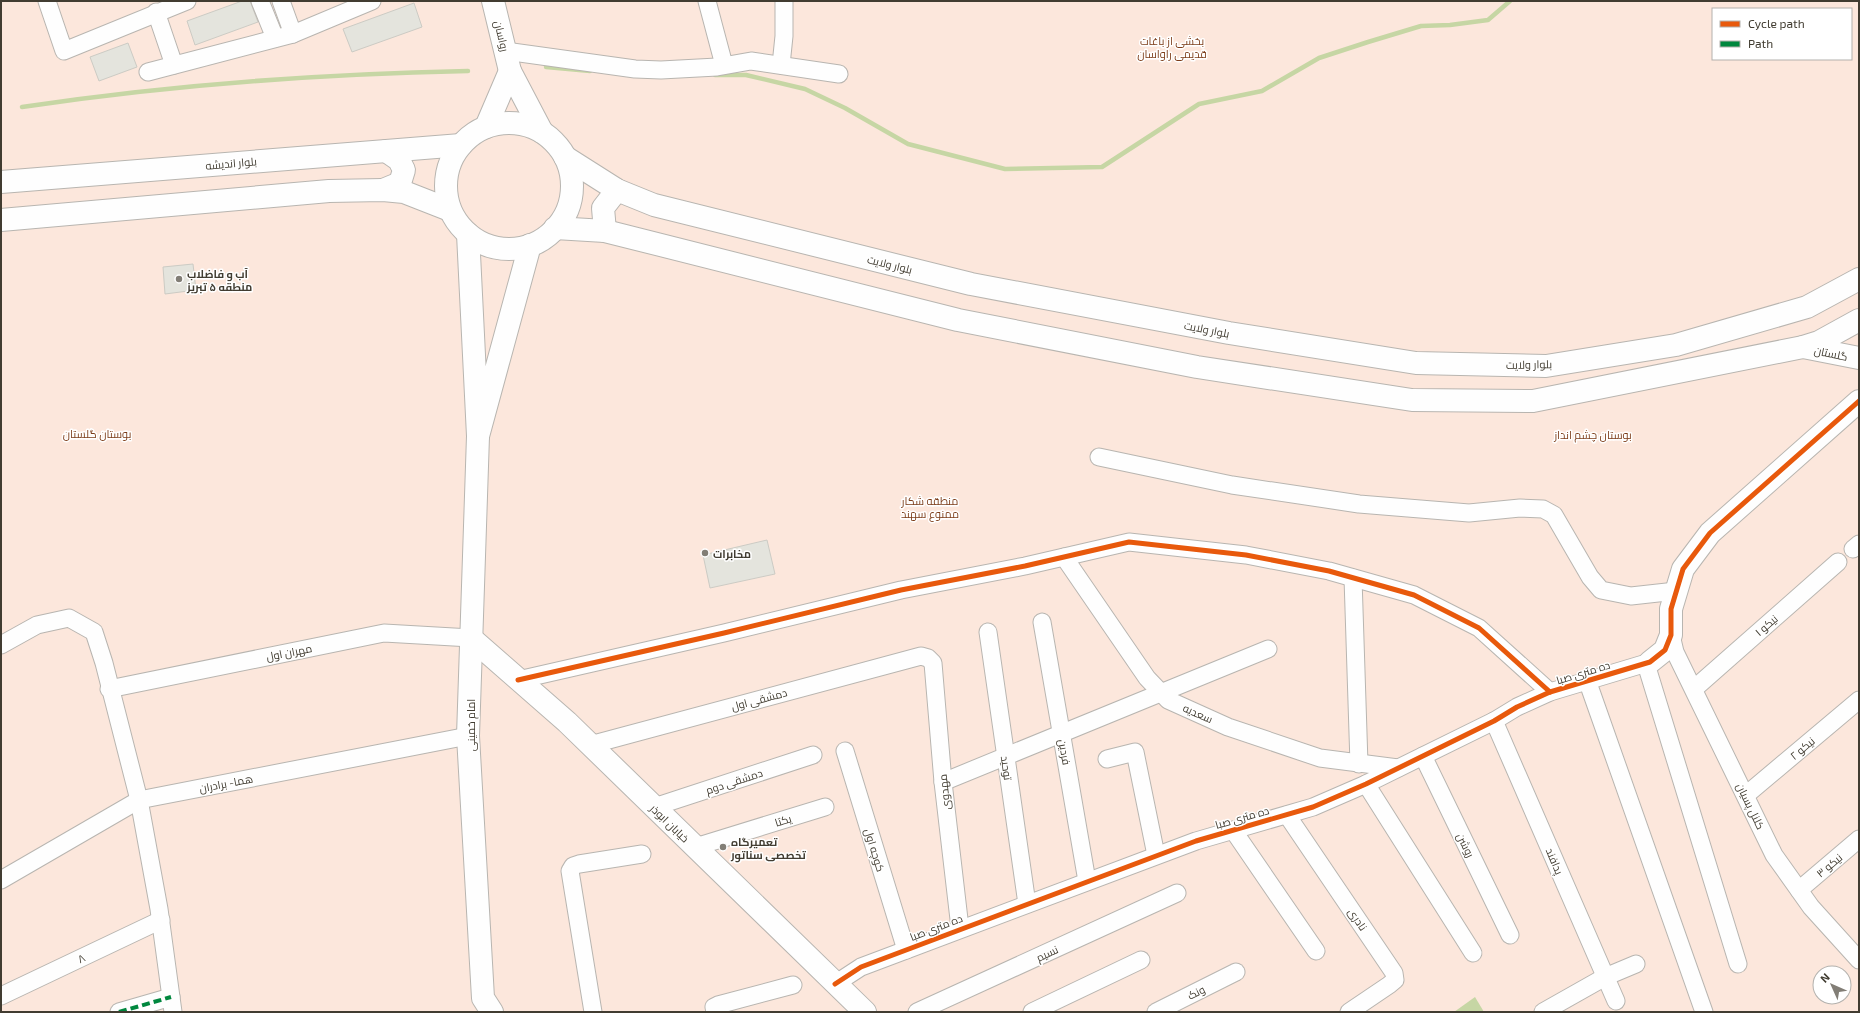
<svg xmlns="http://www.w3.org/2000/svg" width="1860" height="1013" viewBox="0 0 1860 1013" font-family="'Exo 2',Cairo,sans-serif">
<rect width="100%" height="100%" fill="#fbfaf7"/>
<!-- green -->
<path fill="#fce7dc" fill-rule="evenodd" d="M1 1H1859V1012H1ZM1713 9H1851V59H1713ZM1820 973H1844V997H1820Z"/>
<!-- water -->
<polygon fill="#c6d6a4" points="1475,997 1484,1012 1454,1012"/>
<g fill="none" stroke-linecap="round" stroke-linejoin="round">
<!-- stream -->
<g stroke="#c6d6a4" stroke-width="4.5">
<polyline points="546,67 590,71"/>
<polyline points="715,75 746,75 805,89 845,108 908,144 1005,169 1102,167 1199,104 1262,91 1319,58 1368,42 1421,26 1450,25 1488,20 1510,1"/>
<path d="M22 107C169 85 319 74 468 71"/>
</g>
</g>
<!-- building -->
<g fill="#e4e4dd" stroke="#cccbc4">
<polygon points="242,1 250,1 258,22 195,45 187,21"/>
<polygon points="414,3 422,27 352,52 343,29"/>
<polygon points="128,43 137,67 99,81 90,57"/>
<polygon points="193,264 196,290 165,294 163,267"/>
<polygon points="767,540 775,574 710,588 703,555"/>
</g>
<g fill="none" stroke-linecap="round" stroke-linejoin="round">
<!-- street casing -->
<g stroke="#b8b5b0" stroke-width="19">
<g id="street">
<polyline points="47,1 64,51 187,1"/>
<polyline points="260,1 275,38"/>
<polyline points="281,1 293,34"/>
<polyline points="707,1 724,65"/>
<polyline points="156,12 174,65"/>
<polyline points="505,51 635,69 661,70 717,67 751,61 839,74"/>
<polyline points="781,65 784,36 784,1"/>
<polyline points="148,72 293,34 372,1"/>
<polyline points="1099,457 1232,485 1359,504 1469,513 1520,508 1543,509 1554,515 1590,577 1601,590 1631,596 1676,591"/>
<polyline points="1853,549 1859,544"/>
<polyline points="1064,557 1147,678 1168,700 1228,727 1320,758 1398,768"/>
<polyline points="1353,578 1359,764"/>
<polyline points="1042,622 1087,881"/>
<polyline points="988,632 1027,904"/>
<polyline points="1671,635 1675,652 1774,855 1811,907 1859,960"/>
<polyline points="1,645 37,625 69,618 94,632 104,663 139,800 159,909 173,1012"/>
<polyline points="1646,664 1738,964"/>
<polyline points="518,680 724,633 901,590 1025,566 1129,542 1246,555 1329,571 1414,595 1479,628 1550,692"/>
<polyline points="1587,680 1704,1012"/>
<polyline points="1695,688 1838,562"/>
<polyline points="109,689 384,633 471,638"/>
<polyline points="1494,721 1616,1001"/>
<polyline points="590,745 921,656 928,658 933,663 943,782 960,928"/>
<polyline points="845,751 906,950"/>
<polyline points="1423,756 1510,935"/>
<polyline points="1107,759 1135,752 1156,855"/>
<polyline points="943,782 1268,649"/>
<polyline points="1366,784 1473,953"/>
<polyline points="1746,795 1859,700"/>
<polyline points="654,807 813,755"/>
<polyline points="1287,815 1394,973 1395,980 1389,985 1349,1012"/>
<polyline points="1233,830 1316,951"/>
<polyline points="695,847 825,807"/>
<polyline points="1,880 139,800 468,736"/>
<polyline points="1799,890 1859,839"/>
<polyline points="835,984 861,967 1196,841 1313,807 1366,784 1494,721 1517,707 1550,692 1650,662"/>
<polyline points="1,996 161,920"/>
<polyline points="119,1012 171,997"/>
<polyline points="593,1012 570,871 573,866 579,864 642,854"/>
<polyline points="715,1012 714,1007 718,1005 793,985"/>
<polyline points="917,1012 1177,893"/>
<polyline points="1032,1012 1141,960"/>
<polyline points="1156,1012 1236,972"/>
<polyline points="1543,1012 1605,977 1636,964"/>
</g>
</g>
<!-- secondary casing -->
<g stroke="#b8b5b0" stroke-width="24">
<g id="secondary">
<polyline points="493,1 510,71"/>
<circle cx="509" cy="186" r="63"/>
<polyline points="486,127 510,71 542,132"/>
<polyline points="565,157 617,190 654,205 971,284 1229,333 1416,363 1546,366 1676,345 1807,307 1859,279"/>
<polyline points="1,182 461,145"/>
<polyline points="383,190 400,183 404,170 399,160 386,151"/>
<polyline points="1,220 329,191 383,190 404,192 450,210"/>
<polyline points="555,228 605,231 958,320 1197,367 1412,400 1533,401 1803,347 1819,342 1859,320"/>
<polyline points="605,231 603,208 617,190"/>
<polyline points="468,234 478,436 530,245"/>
<polyline points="1803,347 1859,358"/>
<polyline points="478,436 468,736 483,998 492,1012"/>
<polyline points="471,638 567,722 865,1012"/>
<polyline points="1650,662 1665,650 1671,635 1671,609 1683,569 1710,533 1859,401"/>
</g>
</g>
<!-- street -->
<use href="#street" stroke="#fefefe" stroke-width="17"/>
<!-- secondary -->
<use href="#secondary" stroke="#fefefe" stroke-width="22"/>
<!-- quiet -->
<polyline stroke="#00873e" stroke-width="4" stroke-dasharray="8 4" stroke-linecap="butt" points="119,1012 171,997"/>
<!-- cycleway casing -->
<g stroke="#fff" stroke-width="8">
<g id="cycleway">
<polyline points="518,680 724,633 901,590 1025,566 1129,542 1246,555 1329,571 1414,595 1479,628 1550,692"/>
<polyline points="835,984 861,967 1196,841 1313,807 1366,784 1494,721 1517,707 1550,692 1650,662 1665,650 1671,635 1671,609 1683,569 1710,533 1859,401"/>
</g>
</g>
<!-- cycleway -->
<use href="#cycleway" stroke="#e8590c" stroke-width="5"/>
</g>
<!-- markers -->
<g fill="#827e76" stroke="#fff" stroke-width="1.5">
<circle cx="179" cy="279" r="4"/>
<circle cx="705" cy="553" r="4"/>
<circle cx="723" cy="847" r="4"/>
</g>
<g text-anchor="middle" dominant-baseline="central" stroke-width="3" stroke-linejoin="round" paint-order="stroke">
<!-- street labels -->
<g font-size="11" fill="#413c31" stroke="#fff">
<text transform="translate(502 36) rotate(77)">رواسان</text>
<text transform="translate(231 163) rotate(-5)">بلوار اندیشه</text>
<text transform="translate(890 264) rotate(14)">بلوار ولایت</text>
<text transform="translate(1207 329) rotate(11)">بلوار ولایت</text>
<text transform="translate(1831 353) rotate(12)">گلستان</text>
<text transform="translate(1529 364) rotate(-1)">بلوار ولایت</text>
<text transform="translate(1766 625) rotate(-41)">نیکو ۱</text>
<text transform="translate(289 652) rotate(-11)">مهران اول</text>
<text transform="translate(1583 672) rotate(-17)">ده متری صبا</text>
<text transform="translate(759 699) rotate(-15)">دمشقی اول</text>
<text transform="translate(1198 713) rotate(24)">سعدیه</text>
<text transform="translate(470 725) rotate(-90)">امام خمینی</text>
<text transform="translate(1802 748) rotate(-40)">نیکو ۲</text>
<text transform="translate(1065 752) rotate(80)">فردین</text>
<text transform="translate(1007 768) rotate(82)">توحید</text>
<text transform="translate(734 781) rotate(-18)">دمشقی دوم</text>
<text transform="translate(226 783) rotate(-11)">هما- برادران</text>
<text transform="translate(944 792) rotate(-96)">مهدوی</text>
<text transform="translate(1751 806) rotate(64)">کلنل پسیان</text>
<text transform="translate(1242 817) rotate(-16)">ده متری صبا</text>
<text transform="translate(783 820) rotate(-17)">یکتا</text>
<text transform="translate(670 823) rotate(44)">خیابان ابوذر</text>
<text transform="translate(1466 845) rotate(64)">روشن</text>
<text transform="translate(875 850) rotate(73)">کوچه اول</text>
<text transform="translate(1555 861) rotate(67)">پدافند</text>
<text transform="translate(1829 865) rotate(-40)">نیکو ۳</text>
<text transform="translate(1358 919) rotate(56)">نادری</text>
<text transform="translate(936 927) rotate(-21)">ده متری صبا</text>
<text transform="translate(1047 953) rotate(-25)">نسیم</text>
<text transform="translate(81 958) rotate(-26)">۸</text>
<text transform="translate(1196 992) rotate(-27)">ونک</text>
</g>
<!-- park labels -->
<g font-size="11" fill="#7c3c18" stroke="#fff">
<text x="1172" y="40">بخشی از باغات<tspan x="1172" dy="13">قدیمی راواسان</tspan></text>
<text x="97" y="433">بوستان گلستان</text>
<text x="1593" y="434">بوستان چشم انداز</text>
<text x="930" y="500">منطقه شکار<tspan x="930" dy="13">ممنوع سهند</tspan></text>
</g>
<!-- poi labels -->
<g font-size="11" font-weight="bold" fill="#413c31" stroke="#fff" text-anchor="start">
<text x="187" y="273">آب و فاضلاب<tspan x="187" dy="13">منطقه ۵ تبریز</tspan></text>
<text x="713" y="553">مخابرات</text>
<text x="731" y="841">تعمیرگاه<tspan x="731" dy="13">تخصصی سناتور</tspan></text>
</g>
</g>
<!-- border -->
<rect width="1860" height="1013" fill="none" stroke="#413c31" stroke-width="4"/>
<!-- legend -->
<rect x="1712" y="8" width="140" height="52" fill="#ffffff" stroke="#b3b1ad"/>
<rect x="1720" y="21" width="20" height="6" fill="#e8590c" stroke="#b3b1ad"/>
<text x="1748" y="28" font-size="12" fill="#413c31">Cycle path</text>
<rect x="1720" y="41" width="20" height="6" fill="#00873e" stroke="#b3b1ad"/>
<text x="1748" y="48" font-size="12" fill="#413c31">Path</text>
<!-- north arrow -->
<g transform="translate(1832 985) rotate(315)"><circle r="19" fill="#ffffff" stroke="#b3b1ad"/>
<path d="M0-3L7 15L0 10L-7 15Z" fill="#827e76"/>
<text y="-6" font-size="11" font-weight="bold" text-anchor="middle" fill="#413c31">N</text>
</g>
</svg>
